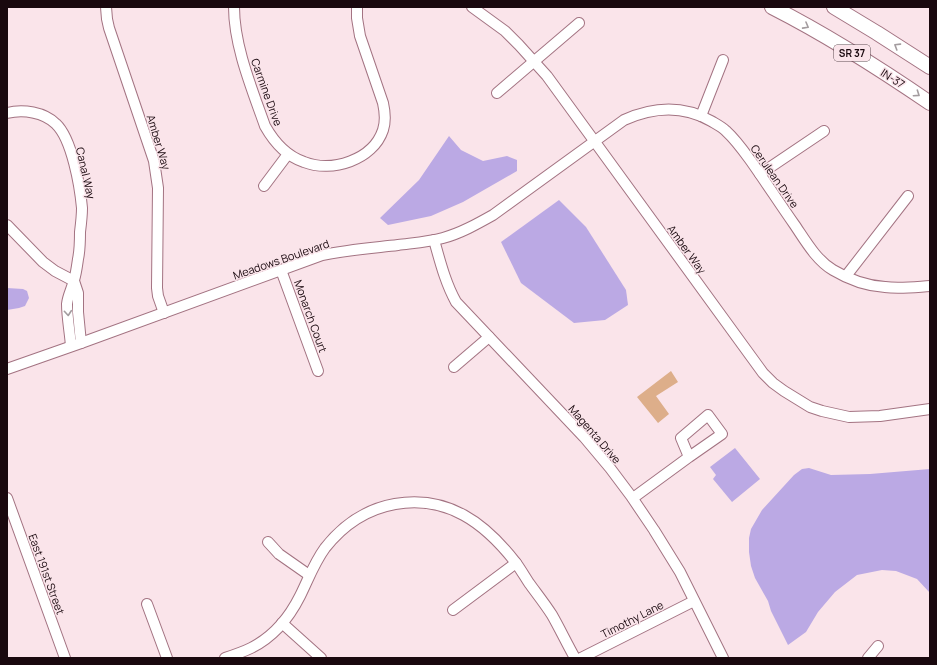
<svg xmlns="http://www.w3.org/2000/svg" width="937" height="665" viewBox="0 0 937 665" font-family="Manrope,sans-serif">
<rect width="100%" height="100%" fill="#fae4ea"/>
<!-- green -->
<polygon fill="#ddae8a" points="671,371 678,382 656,396 669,414 658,423 637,397"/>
<!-- water -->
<g fill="#bba9e4">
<polygon points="449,136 461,150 483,161 507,156 517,160 517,171 463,202 431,216 388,225 380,218 419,180"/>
<polygon points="559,200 586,227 626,290 628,305 605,320 574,323 521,283 501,242"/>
<polygon points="7,288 23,289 27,291 29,298 25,306 19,308 7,310"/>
<polygon points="735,448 760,479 732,502 713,479 716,475 710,467"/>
<polygon points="809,468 831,475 870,474 930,469 930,593 917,579 896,571 882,570 857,575 835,592 818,612 806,632 788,645 771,611 768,601 755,578 751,566 749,552 749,538 751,529 762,510 794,475 802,469"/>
</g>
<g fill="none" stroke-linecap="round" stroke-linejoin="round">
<!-- minor casing -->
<g stroke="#a37382" stroke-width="12">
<g id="minor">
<polyline points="106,7 107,19 109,28 154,161 158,188 157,288 158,296 164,313"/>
<path d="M234 7C234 46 252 89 265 126 274 142 286 156 304 162 332 173 373 160 383 130 386 121 385 112 383 103L360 36 357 18V7"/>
<polyline points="472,7 505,31 519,45 547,76 763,373 773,383 784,391 810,407 822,411 849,417 880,416 930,409"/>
<polyline points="497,93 579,23"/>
<path d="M7 113C23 109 44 112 56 124 72 139 80 186 82 208 82 216 81 224 80 232 80 241 80 250 78 259 77 266 76 274 74 280 72 289 68 295 67 304 67 317 70 333 71 346"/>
<polyline points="701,116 723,60"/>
<polyline points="760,174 824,131"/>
<polyline points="264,186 288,154"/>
<polyline points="7,225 43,262 55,271 74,281 78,293 78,312 81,343"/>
<path d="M434 240C440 261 445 282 456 302L584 437 610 468 631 496 654 530 680 572 723 658"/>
<polyline points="281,270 318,371"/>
<polyline points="846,276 908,196"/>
<polyline points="454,367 489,337"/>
<path d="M7 369 81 343 322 255C347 250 372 248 398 245 413 243 428 242 443 238 461 233 477 224 493 215L624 120C653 107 683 105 711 121 716 124 722 127 726 131 737 141 745 153 753 164 767 184 780 204 794 224 805 240 816 260 833 270 848 279 867 286 885 287 899 289 915 287 930 286"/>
<polyline points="7,498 65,658"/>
<polyline points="633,498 689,457 681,438 708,415 722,434 689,457"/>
<polyline points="268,542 279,554 309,575"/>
<polyline points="147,604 167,658"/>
<polyline points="453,610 516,563"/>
<polyline points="282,623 321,658"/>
<path d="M225 658C234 655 243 652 251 648 273 637 289 618 300 596 308 580 314 563 325 548 343 525 367 509 395 504 448 495 485 523 516 563 521 570 525 577 529 583 537 594 545 604 552 615 560 629 567 644 575 658"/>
<polyline points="581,658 694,601"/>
<polyline points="868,658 878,646"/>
</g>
</g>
<!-- highway casing -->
<g stroke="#a37382" stroke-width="16">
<g id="highway">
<path d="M772 7C827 35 879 68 930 103"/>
<polyline points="834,7 877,33 930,67"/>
</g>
</g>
<!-- minor -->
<use href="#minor" stroke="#fff" stroke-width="10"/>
<!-- highway -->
<use href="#highway" stroke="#fff" stroke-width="14"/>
</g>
<!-- one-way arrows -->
<defs><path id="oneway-chevron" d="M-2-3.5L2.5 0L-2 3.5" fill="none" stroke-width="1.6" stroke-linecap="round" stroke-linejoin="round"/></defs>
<g stroke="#a39c9f">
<use href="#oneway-chevron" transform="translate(806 26) rotate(29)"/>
<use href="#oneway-chevron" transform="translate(897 46) rotate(-148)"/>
<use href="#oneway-chevron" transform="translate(917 94) rotate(34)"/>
<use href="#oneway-chevron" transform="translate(68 313) rotate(85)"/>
</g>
<g text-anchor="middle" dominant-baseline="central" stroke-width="3" stroke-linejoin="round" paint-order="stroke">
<!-- shield labels -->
<rect fill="#fae4ea" stroke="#5c4a50" stroke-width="1" x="834" y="45" width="36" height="16" rx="3"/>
<g font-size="10" font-weight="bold" fill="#19080e">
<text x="852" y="53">SR 37</text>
</g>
<!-- street labels -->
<g font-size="11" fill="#19080e" stroke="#fae4ea">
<text transform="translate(893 78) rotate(33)">IN-37</text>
<text transform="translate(267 92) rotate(70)">Carmine Drive</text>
<text transform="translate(159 142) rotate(73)">Amber Way</text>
<text transform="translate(86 173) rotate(77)">Canal Way</text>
<text transform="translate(775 176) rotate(55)">Cerulean Drive</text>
<text transform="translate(687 249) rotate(54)">Amber Way</text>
<text transform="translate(281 259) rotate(-19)">Meadows Boulevard</text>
<text transform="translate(311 316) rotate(70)">Monarch Court</text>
<text transform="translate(595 434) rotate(49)">Magenta Drive</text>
<text transform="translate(47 574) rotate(70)">East 191st Street</text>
<text transform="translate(632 619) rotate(-27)">Timothy Lane</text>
</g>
</g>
<!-- border -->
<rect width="937" height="665" fill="none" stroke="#19080e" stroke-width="16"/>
</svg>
